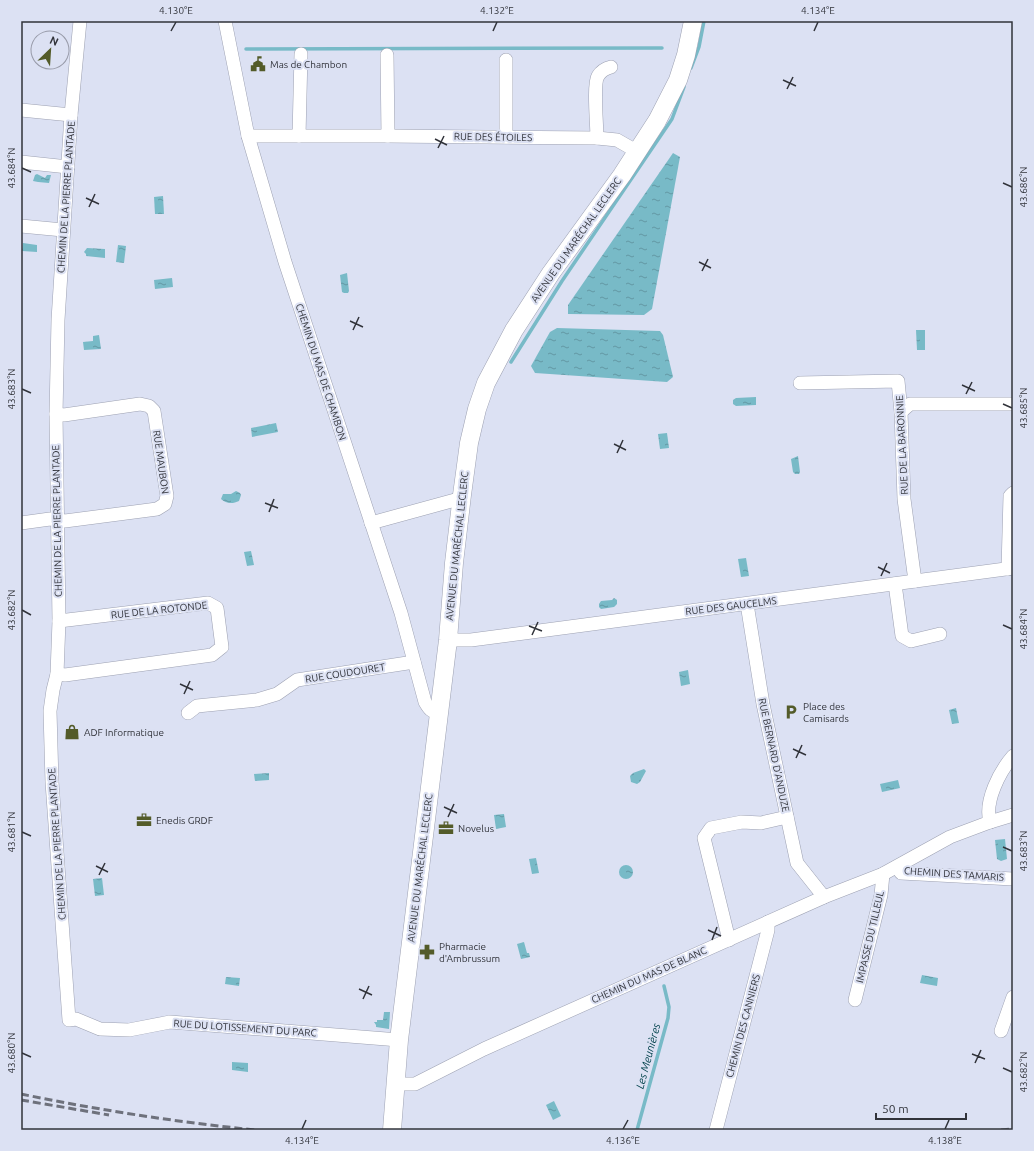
<svg xmlns="http://www.w3.org/2000/svg" width="1034" height="1151" viewBox="0 0 1034 1151" font-family="Ubuntu,sans-serif">
<defs>
<pattern id="water-ripples" width="26" height="14" patternUnits="userSpaceOnUse"><rect width="26" height="14" fill="#78bac7"/><path d="M2 4q2-2 4 0t4 0M15 11q2-2 4 0t4 0" fill="none" stroke="#6398a3"/></pattern>
</defs>
<rect width="100%" height="100%" fill="#dce1f3"/>
<!-- water -->
<g fill="url(#water-ripples)">
<polygon points="673,153 680,157 652,309 644,315 568,314 568,305"/>
<polygon points="37,174 45,178 47,175 51,175 49,183 38,182 33,181 35,175"/>
<polygon points="163,196 164,214 155,214 154,197"/>
<polygon points="23,243 37,245 37,252 22,251"/>
<polygon points="118,245 126,246 124,263 116,262"/>
<polygon points="87,248 105,249 105,258 86,256 86,254 84,252"/>
<polygon points="347,273 349,291 348,293 344,293 342,292 340,275"/>
<polygon points="172,278 173,287 155,289 154,280"/>
<polygon points="557,328 660,331 663,335 673,377 667,382 535,373 531,366 550,332"/>
<polygon points="916,330 925,330 925,350 917,350"/>
<polygon points="99,335 101,349 84,350 83,342 93,341 93,336"/>
<polygon points="756,397 756,405 736,406 733,404 733,400 736,398"/>
<polygon points="276,423 278,432 252,437 251,428"/>
<polygon points="667,433 669,448 660,449 658,434"/>
<polygon points="798,456 800,472 799,474 795,474 793,472 791,459"/>
<path d="M236 491 240 493 241 495 239 501C233 504 226 504 221 499L223 494H231Z"/>
<polygon points="251,551 254,565 247,566 244,552"/>
<polygon points="746,558 749,576 741,577 738,559"/>
<polygon points="614,598 617,600 617,604 614,607 601,609 599,607 599,604 601,601 612,600"/>
<polygon points="688,670 690,684 681,686 679,672"/>
<polygon points="956,708 959,723 952,724 949,710"/>
<polygon points="644,769 646,771 640,782 637,784 631,782 630,776 633,773"/>
<polygon points="269,773 269,780 255,781 254,774"/>
<polygon points="898,780 900,788 882,792 880,784"/>
<polygon points="504,814 506,827 496,829 494,815"/>
<polygon points="1005,839 1007,859 1001,861 997,859 995,840"/>
<polygon points="536,858 539,873 532,874 529,859"/>
<circle cx="626" cy="872" r="7"/>
<polygon points="102,878 104,895 95,896 93,879"/>
<polygon points="524,942 527,953 529,953 530,957 521,959 517,944"/>
<polygon points="922,975 938,978 937,986 920,983"/>
<polygon points="226,977 240,978 239,986 225,984"/>
<polygon points="384,1012 390,1012 389,1029 376,1027 376,1025 374,1022 377,1022 377,1020 383,1020"/>
<polygon points="232,1062 248,1063 248,1072 232,1070"/>
<polygon points="554,1101 561,1116 553,1120 546,1105"/>
</g>
<g fill="none" stroke-linecap="round" stroke-linejoin="round">
<!-- stream -->
<g stroke="#78bac7" stroke-width="3.5">
<polyline points="246,49 662,48"/>
<polyline points="691,68 699,47 704,21"/>
<polyline points="511,362 562,281 672,119 684,87"/>
<polyline points="637,1130 668,1018 669,1007 664,986"/>
</g>
<!-- street casing -->
<g stroke="#9da1b2" stroke-width="14">
<g id="street">
<polyline points="80,21 71,115 58,320 56,414 59,621 57,674 53,690 50,711 52,782 69,1020 76,1019 100,1029 129,1030 170,1022 399,1040"/>
<path d="M225 21 248 136 285 262 401 613 425 702C429 709 431 712 439 712"/>
<polyline points="387,55 388,136"/>
<polyline points="21,110 71,115"/>
<polyline points="248,136 388,136 597,138 617,140 638,152"/>
<polyline points="299,136 301,54"/>
<polyline points="506,137 506,60"/>
<path d="M597 138C597 126 593 84 598 76 601 71 607 68 611 67"/>
<polyline points="21,162 68,167"/>
<polyline points="21,226 63,230"/>
<polyline points="800,383 898,381 901,412 904,499 915,581"/>
<polyline points="901,412 910,404 1013,404"/>
<polyline points="21,523 50,519 65,521 157,509 165,504 167,496 154,411 149,406 140,404 64,415 56,414"/>
<polyline points="371,523 455,500 461,501"/>
<polyline points="1008,569 1010,496 1013,493"/>
<polyline points="895,584 902,636 911,641 940,634"/>
<polyline points="747,604 763,704 797,863 824,897"/>
<polyline points="448,640 471,640 1013,568"/>
<polyline points="57,674 65,675 212,655 222,647 217,608 208,603 59,621"/>
<polyline points="188,713 197,706 257,700 277,694 297,680 414,662"/>
<path d="M990 822C984 801 1000 771 1013 756"/>
<polyline points="897,867 901,873 1013,879"/>
<polyline points="729,940 704,838 711,828 742,822 761,823 787,817"/>
<polyline points="855,1000 881,895 883,874"/>
<polyline points="1001,1031 1013,997"/>
<polyline points="395,1084 415,1084 484,1049 824,897 883,874 950,837 990,822 1013,815"/>
<polyline points="716,1130 768,930 768,922"/>
</g>
</g>
<!-- secondary casing -->
<g stroke="#9da1b2" stroke-width="19">
<polyline id="secondary" points="392,1130 399,1040 448,640 454,563 462,495 469,443 477,409 486,383 514,330 551,273 622,175 657,121 678,80 686,55 693,21"/>
</g>
<!-- street -->
<use href="#street" stroke="#fff" stroke-width="13"/>
<!-- secondary -->
<use href="#secondary" stroke="#fff" stroke-width="18"/>
<!-- rail -->
<g stroke="#6e717c" stroke-width="3" stroke-dasharray="8 4" stroke-linecap="butt">
<path d="M21 1094C98 1110 177 1122 255 1130"/>
<polyline points="21,1100 109,1115"/>
<polyline points="1001,1130 1013,1129"/>
</g>
</g>
<!-- ticks -->
<path fill="none" stroke="#31333a" stroke-width="1.5" d="M171 31 176 22M493 31 497 22M814 31 818 22M783 80 796 86M787 89 793 77M435 139 447 145M438 148 444 136M22 168 31 172M1003 183 1012 187M86 198 99 204M89 207 95 194M699 262 711 268M702 271 708 259M350 321 363 327M353 330 359 317M962 385 975 391M22 389 31 393M966 394 972 382M1003 404 1012 408M614 444 626 450M617 453 623 440M265 503 278 508M269 512 274 499M878 567 890 573M881 576 887 563M22 610 31 615M1003 625 1012 629M529 626 542 631M532 635 538 622M180 684 193 690M184 694 190 681M793 749 806 755M796 758 802 745M444 807 457 813M448 817 454 804M22 832 31 836M1003 847 1012 851M96 866 108 872M99 875 105 863M708 930 721 936M712 940 717 927M359 989 372 995M363 999 369 986M22 1053 31 1057M972 1054 985 1059M975 1063 981 1050M1003 1068 1012 1072M302 1129 306 1120M623 1129 628 1120M945 1129 949 1120"/>
<!-- icons -->
<defs>
<g id="civic-bare" transform="scale(1.2)"><path d="M-.6-6.5H3V-4.5H.6V-3L4-1V1h2V6H-6V1h2V-1L-.6-3ZM-1.2 2.5V6h2.4V2.5Z" fill="#535b29" stroke="#dce1f3" stroke-width="2.5" paint-order="stroke"/></g>
<g id="parking-bare" transform="scale(1.2)"><path d="M-3.5-5.5H1a3.5 3.5 0 0 1 0 7H-1V5.5H-3.5ZM-1-3.4V-.6H.8a1.4 1.4 0 0 0 0-2.8Z" fill="#535b29" stroke="#dce1f3" stroke-width="2.5" paint-order="stroke"/></g>
<g id="shop-bare" transform="scale(1.2)"><path d="M-5-2.5h2.3a2.7 3.5 0 0 1 5.4 0H5L5.5 6h-11ZM-1.5-2.5h3a1.5 2.3 0 0 0-3 0Z" fill="#535b29" stroke="#dce1f3" stroke-width="2.5" paint-order="stroke"/></g>
<g id="office-bare" transform="scale(1.2)"><path d="M-6-3h4V-5.5h4V-3h4V5H-6ZM-1-4.5V-3h2v-1.5ZM-6 0V1H6V0Z" fill="#535b29" stroke="#dce1f3" stroke-width="2.5" paint-order="stroke"/></g>
<g id="pharmacy-bare" transform="scale(1.2)"><path d="M-2-6h4v4h4v4h-4v4h-4v-4h-4v-4h4Z" fill="#535b29" stroke="#dce1f3" stroke-width="2.5" paint-order="stroke"/></g>
</defs>
<g fill-rule="evenodd">
<use href="#civic-bare" x="258" y="64"/>
<use href="#parking-bare" x="791" y="712"/>
<use href="#shop-bare" x="72" y="732"/>
<use href="#office-bare" x="144" y="820"/>
<use href="#office-bare" x="446" y="828"/>
<use href="#pharmacy-bare" x="427" y="952"/>
</g>
<g text-anchor="middle" dominant-baseline="central" stroke-width="4" stroke-linejoin="round" paint-order="stroke">
<!-- poi labels -->
<g font-size="10" fill="#31333a" stroke="#dce1f3" text-anchor="start">
<text x="270" y="64">Mas de Chambon</text>
<text x="803" y="706">Place des<tspan x="803" dy="12">Camisards</tspan></text>
<text x="84" y="732">ADF Informatique</text>
<text x="156" y="820">Enedis GRDF</text>
<text x="458" y="828">Novelus</text>
<text x="439" y="946">Pharmacie<tspan x="439" dy="12">d'Ambrussum</tspan></text>
</g>
<!-- street labels -->
<g font-size="10" fill="#31333a" stroke="#dce1f3">
<text transform="translate(493 137) rotate(1)">RUE DES ÉTOILES</text>
<text transform="translate(66 197) rotate(-86)">CHEMIN DE LA PIERRE PLANTADE</text>
<text transform="translate(576 240) rotate(-55)">AVENUE DU MARÉCHAL LECLERC</text>
<text transform="translate(321 372) rotate(72)">CHEMIN DU MAS DE CHAMBON</text>
<text transform="translate(902 445) rotate(-93)">RUE DE LA BARONNIE</text>
<text transform="translate(161 462) rotate(82)">RUE MAUBON</text>
<text transform="translate(57 521) rotate(-91)">CHEMIN DE LA PIERRE PLANTADE</text>
<text transform="translate(457 546) rotate(-84)">AVENUE DU MARÉCHAL LECLERC</text>
<text transform="translate(731 606) rotate(-7)">RUE DES GAUCELMS</text>
<text transform="translate(159 610) rotate(-6)">RUE DE LA ROTONDE</text>
<text transform="translate(345 673) rotate(-9)">RUE COUDOURET</text>
<text transform="translate(774 755) rotate(78)">RUE BERNARD D'ANDUZE</text>
<text transform="translate(57 844) rotate(-94)">CHEMIN DE LA PIERRE PLANTADE</text>
<text transform="translate(420 868) rotate(-83)">AVENUE DU MARÉCHAL LECLERC</text>
<text transform="translate(954 874) rotate(4)">CHEMIN DES TAMARIS</text>
<text transform="translate(870 937) rotate(-77)">IMPASSE DU TILLEUL</text>
<text transform="translate(649 975) rotate(-24)">CHEMIN DU MAS DE BLANC</text>
<text transform="translate(743 1026) rotate(-75)">CHEMIN DES CANNIERS</text>
<text transform="translate(245 1028) rotate(4)">RUE DU LOTISSEMENT DU PARC</text>
</g>
<!-- water labels -->
<g font-size="11" font-style="italic" fill="#02424c" stroke="#dce1f3">
<text transform="translate(648 1056) rotate(-75)">Les Meunières</text>
</g>
</g>
<!-- border -->
<rect width="1034" height="1151" fill="none" stroke="#dce1f3" stroke-width="44"/>
<!-- north arrow -->
<g transform="translate(50 50) rotate(25)"><circle r="19" fill="#dce1f3" stroke="#989ba9"/>
<path d="M0-3L7 15L0 10L-7 15Z" fill="#535b29"/>
<text y="-6" font-size="11" font-weight="bold" text-anchor="middle" fill="#31333a">N</text>
</g>
<!-- scale -->
<path d="M876 1113v6h90v-6" fill="none" stroke="#31333a" stroke-width="2"/>
<text x="882" y="1113" font-size="12" fill="#31333a" stroke="#dce1f3" stroke-width="3" paint-order="stroke">50 m</text>
<rect x="22" y="22" width="990" height="1107" fill="none" stroke="#31333a" stroke-width="1.5"/>
<g font-size="10" text-anchor="middle" fill="#31333a">
<text x="176" y="14">4.130°E</text>
<text x="497" y="14">4.132°E</text>
<text x="818" y="14">4.134°E</text>
<text transform="translate(11 168) rotate(-90)" y="4">43.684°N</text>
<text transform="translate(1023 187) rotate(-90)" y="4">43.686°N</text>
<text transform="translate(11 389) rotate(-90)" y="4">43.683°N</text>
<text transform="translate(1023 408) rotate(-90)" y="4">43.685°N</text>
<text transform="translate(11 610) rotate(-90)" y="4">43.682°N</text>
<text transform="translate(1023 629) rotate(-90)" y="4">43.684°N</text>
<text transform="translate(11 832) rotate(-90)" y="4">43.681°N</text>
<text transform="translate(1023 851) rotate(-90)" y="4">43.683°N</text>
<text transform="translate(11 1053) rotate(-90)" y="4">43.680°N</text>
<text transform="translate(1023 1072) rotate(-90)" y="4">43.682°N</text>
<text x="302" y="1144">4.134°E</text>
<text x="623" y="1144">4.136°E</text>
<text x="945" y="1144">4.138°E</text>
</g>
</svg>
